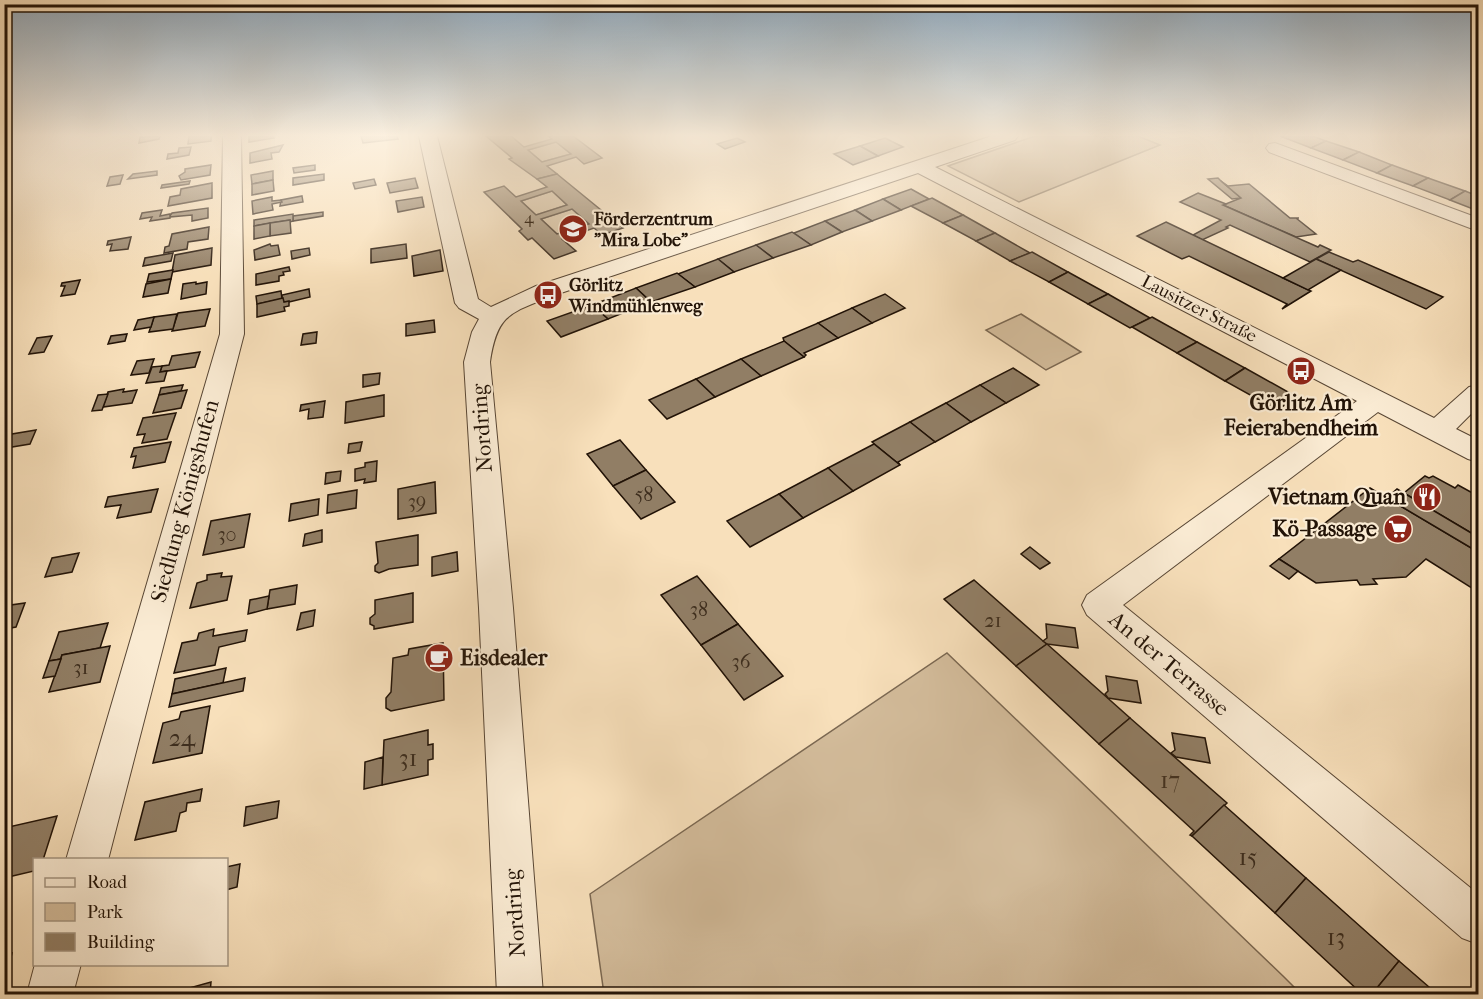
<svg xmlns="http://www.w3.org/2000/svg" width="1483" height="999" viewBox="0 0 1483 999" font-family="'IM FELL French Canon',serif">
<rect width="100%" height="100%" fill="#f8e0bb"/>
<filter id="stains"><feTurbulence type="fractalNoise" baseFrequency=".00333" numOctaves="4"/><feColorMatrix values="0 0 0 0 .2 0 0 0 0 .09 0 0 0 0 .02 0 0 0 .5 -.17"/></filter>
<radialGradient id="worn" r=".72"><stop offset=".6" stop-color="#630" stop-opacity="0"/><stop offset="1" stop-color="#630" stop-opacity=".3"/></radialGradient>
<!-- green -->
<g fill="#d4bd9c" stroke="#7b6852" stroke-width="1.5">
<polygon points="1035,136 1138,136 1160,145 1019,202 948,166"/>
<polygon points="556,142 571,154 542,162 528,150"/>
<polygon points="552,191 567,205 536,215 521,201"/>
<polygon points="572,209 589,224 557,234 541,219"/>
<polygon points="1021,314 1081,352 1046,370 986,330"/>
<polygon points="947,653 1283,976 1301,994 604,994 590,894"/>
</g>
<!-- building -->
<g fill="#917e65" stroke="#221307" stroke-width="1.5" fill-rule="evenodd">
<polygon points="160,136 159,139 139,143 140,137"/>
<polygon points="189,136 211,136 211,141 188,144"/>
<polygon points="249,136 273,136 274,138 249,142"/>
<polygon points="361,136 397,136 398,139 363,143"/>
<path d="M486 136H511L524 147 552 139 548 136H573L602 158 584 164 576 157 547 166 557 174 537 179 509 159 512 158ZM556 142 571 154 542 162 528 150Z"/>
<polygon points="1280,136 1313,136 1326,141 1311,148"/>
<polygon points="737,138 745,142 725,149 717,144"/>
<polygon points="885,138 903,147 878,156 860,146"/>
<polygon points="1326,141 1359,152 1343,160 1311,148"/>
<polygon points="283,145 279,152 271,153 272,159 250,163 250,153"/>
<polygon points="860,146 878,156 853,165 834,154"/>
<polygon points="191,147 189,155 167,159 168,154 178,153 179,148"/>
<polygon points="1359,152 1392,165 1377,173 1343,160"/>
<polygon points="211,165 210,175 181,180 179,176 185,172 185,169"/>
<polygon points="315,165 315,170 294,173 293,168"/>
<polygon points="1392,165 1428,178 1413,186 1377,173"/>
<polygon points="157,171 157,175 128,179 133,174"/>
<polygon points="273,171 273,180 252,184 251,175"/>
<polygon points="324,174 324,180 293,185 293,178"/>
<path d="M557 174 623 228 602 235 594 228 562 239 576 251 554 259 532 238 528 240 519 231 522 229 484 192 504 186 516 197 547 187 537 179ZM552 191 567 205 536 215 521 201ZM572 209 589 224 557 234 541 219Z"/>
<polygon points="123,175 120,184 107,186 110,177"/>
<polygon points="415,178 418,188 390,193 387,183"/>
<polygon points="1218,178 1221,181 1241,198 1232,199 1208,179"/>
<polygon points="1428,178 1465,191 1450,200 1413,186"/>
<polygon points="374,179 376,185 355,189 353,183"/>
<polygon points="273,180 274,191 252,195 252,184"/>
<polygon points="190,181 189,184 161,188 162,185"/>
<polygon points="1221,181 1228,186 1249,184 1290,218 1299,218 1296,218 1316,234 1296,237 1223,205 1241,198"/>
<polygon points="212,183 212,198 168,206 170,197 180,195 181,189"/>
<polygon points="911,189 929,199 901,210 883,199"/>
<polygon points="1465,191 1478,196 1478,211 1450,200"/>
<polygon points="1198,193 1226,204 1223,205 1318,247 1320,245 1331,250 1310,262 1230,225 1226,227 1228,228 1202,240 1193,235 1221,220 1180,202"/>
<polygon points="302,196 303,202 280,206 281,200"/>
<polygon points="272,197 272,201 281,200 282,202 272,204 273,210 253,214 252,201"/>
<polygon points="422,197 424,207 398,212 396,201"/>
<polygon points="932,198 963,215 943,223 911,206"/>
<polygon points="883,199 901,210 872,221 855,210"/>
<polygon points="208,208 208,218 192,221 192,215 169,217 172,213"/>
<polygon points="162,210 160,216 170,214 170,218 150,221 152,217 140,219 142,213"/>
<polygon points="855,210 872,221 842,232 825,221"/>
<polygon points="323,212 323,216 293,221 293,216"/>
<polygon points="293,214 293,221 290,222 290,220 254,226 254,220"/>
<polygon points="963,215 995,233 976,241 943,223"/>
<polygon points="290,220 291,233 270,236 270,223"/>
<polygon points="825,221 842,232 811,245 794,233"/>
<polygon points="1166,222 1283,278 1311,291 1282,309 1287,304 1189,256 1182,259 1137,236"/>
<polygon points="270,223 270,236 254,239 254,226"/>
<polygon points="209,227 208,239 188,242 187,249 164,253 165,247 169,246 172,234"/>
<polygon points="792,232 811,245 773,258 756,245"/>
<polygon points="995,233 1030,253 1010,261 976,241"/>
<polygon points="131,237 128,249 110,251 112,244 107,245 108,241"/>
<polygon points="270,244 271,246 278,245 280,255 255,260 254,250"/>
<polygon points="406,244 407,258 371,263 371,249"/>
<polygon points="756,245 773,258 734,272 718,259"/>
<polygon points="212,248 211,265 172,272 175,255"/>
<polygon points="309,248 310,255 292,259 291,251"/>
<polygon points="440,250 443,271 414,276 412,256"/>
<polygon points="1032,252 1068,272 1049,282 1010,261"/>
<polygon points="1329,252 1353,262 1358,260 1443,297 1426,309 1316,259"/>
<polygon points="173,253 171,261 143,266 145,258"/>
<polygon points="718,259 734,272 695,287 678,274"/>
<polygon points="1316,259 1341,270 1308,290 1283,278"/>
<polygon points="289,267 290,271 283,272 284,275 279,276 279,281 256,285 256,274"/>
<polygon points="173,270 171,279 147,282 149,274"/>
<polygon points="1068,272 1108,294 1088,304 1049,282"/>
<polygon points="677,273 695,287 651,302 636,288"/>
<polygon points="171,279 168,293 143,297 146,284"/>
<polygon points="80,280 75,294 61,296 65,286 61,286 62,283"/>
<polygon points="196,282 196,284 207,282 206,294 181,299 183,284"/>
<polygon points="636,288 651,302 608,319 592,305"/>
<polygon points="309,289 310,297 289,302 284,302 282,299 282,295"/>
<polygon points="281,291 282,299 257,304 256,296"/>
<polygon points="885,294 905,308 872,323 852,308"/>
<polygon points="1108,294 1150,318 1130,328 1088,304"/>
<polygon points="283,298 284,302 289,301 289,306 284,307 285,311 257,317 257,304"/>
<polygon points="592,305 608,319 561,337 547,321"/>
<polygon points="852,308 872,323 838,338 818,323"/>
<polygon points="210,309 205,326 172,331 178,313"/>
<polygon points="177,314 173,329 149,332 154,317"/>
<polygon points="154,317 151,327 134,330 138,320"/>
<polygon points="1152,317 1197,342 1177,353 1132,327"/>
<polygon points="434,320 435,332 406,336 406,324"/>
<polygon points="818,323 838,338 804,353 806,355 804,357 784,341 783,338"/>
<polygon points="317,332 316,343 301,345 303,334"/>
<polygon points="127,334 125,341 108,344 111,336"/>
<polygon points="52,336 44,352 29,354 37,338"/>
<polygon points="784,341 804,357 761,376 741,359"/>
<polygon points="1197,342 1245,368 1225,381 1177,353"/>
<polygon points="200,352 195,367 160,372 162,366 169,365 172,356"/>
<polygon points="154,359 149,373 131,375 137,361"/>
<polygon points="741,359 761,376 715,397 696,379"/>
<polygon points="162,366 160,372 167,371 164,381 146,383 152,367"/>
<polygon points="1013,368 1039,385 1006,403 980,385"/>
<polygon points="1245,368 1297,397 1277,410 1225,381"/>
<polygon points="380,373 379,384 363,387 363,375"/>
<polygon points="696,379 715,397 667,419 649,400"/>
<polygon points="183,385 181,391 159,395 161,388"/>
<polygon points="980,385 1006,403 971,422 946,403"/>
<polygon points="124,389 123,392 137,390 132,403 103,407 108,392"/>
<polygon points="187,390 181,408 153,413 159,395"/>
<polygon points="108,394 102,410 92,411 98,395"/>
<polygon points="384,395 384,416 345,423 346,402"/>
<polygon points="325,401 323,417 308,419 309,409 300,411 301,405"/>
<polygon points="946,403 971,422 935,442 910,422"/>
<polygon points="176,413 167,439 142,443 145,434 137,435 143,418"/>
<polygon points="910,422 935,442 898,462 900,465 872,442"/>
<polygon points="36,430 30,444 6,448 12,434"/>
<polygon points="620,440 646,470 613,486 587,454"/>
<polygon points="171,442 165,462 133,468 136,456 131,457 134,448"/>
<polygon points="362,442 360,451 348,453 349,444"/>
<polygon points="874,444 900,465 853,491 828,468"/>
<polygon points="377,461 376,481 364,483 365,479 355,481 355,469 365,467 365,463"/>
<polygon points="828,468 853,491 803,518 779,494"/>
<polygon points="646,470 675,502 641,519 613,486"/>
<polygon points="341,471 340,481 325,484 326,473"/>
<polygon points="1425,476 1429,478 1433,476 1455,488 1458,485 1478,496 1478,537 1404,493"/>
<polygon points="435,482 436,513 398,519 398,489"/>
<polygon points="1370,488 1478,552 1478,592 1426,559 1406,577 1373,579 1377,584 1360,585 1357,580 1316,583 1279,559"/>
<polygon points="158,489 151,512 117,518 121,505 105,507 108,497"/>
<polygon points="1397,489 1478,537 1478,552 1387,498"/>
<polygon points="357,490 356,508 327,513 328,495"/>
<polygon points="779,494 803,518 750,547 727,521"/>
<polygon points="319,499 318,515 289,521 291,504"/>
<polygon points="250,514 244,547 203,555 211,521"/>
<polygon points="322,530 322,542 303,546 305,534"/>
<polygon points="418,535 418,565 389,569 379,573 375,571 375,566 378,563 376,542"/>
<polygon points="1030,547 1050,563 1040,569 1021,554"/>
<polygon points="457,552 458,571 432,576 432,557"/>
<polygon points="79,553 72,572 45,577 52,558"/>
<polygon points="1279,559 1298,571 1289,579 1270,566"/>
<polygon points="222,573 221,577 232,576 227,600 190,608 197,583 207,580 207,575"/>
<polygon points="697,576 738,624 701,645 661,595"/>
<polygon points="974,580 1043,641 1047,644 1016,666 944,599"/>
<polygon points="297,585 295,604 267,609 270,590"/>
<polygon points="413,593 413,622 374,629 374,626 370,624 370,618 375,614 375,600"/>
<polygon points="269,596 267,609 248,614 250,600"/>
<polygon points="25,603 16,627 4,629 4,606"/>
<polygon points="315,610 313,626 297,630 301,613"/>
<polygon points="108,623 100,648 62,655 61,659 49,661 59,632"/>
<polygon points="738,624 783,676 744,700 701,645"/>
<polygon points="1046,624 1075,628 1078,648 1047,644 1043,641 1047,638"/>
<polygon points="214,629 213,636 247,630 245,641 219,647 215,665 174,673 182,643 197,640 199,633"/>
<polygon points="443,643 444,700 391,711 386,708 386,698 391,692 393,658 408,655 409,649"/>
<polygon points="1047,644 1130,718 1099,744 1016,666"/>
<polygon points="110,646 100,682 49,692 62,655"/>
<polygon points="61,659 55,676 43,678 49,661"/>
<polygon points="226,668 223,683 172,694 175,679"/>
<polygon points="1106,676 1137,681 1141,703 1108,698 1105,694 1108,691"/>
<polygon points="245,678 243,691 169,707 172,694"/>
<polygon points="210,706 202,753 153,763 163,723 179,719 181,712"/>
<polygon points="1130,718 1227,803 1192,836 1190,835 1194,831 1099,744"/>
<polygon points="428,730 428,745 433,744 433,759 428,760 428,775 382,785 384,740"/>
<polygon points="1172,733 1205,738 1210,763 1176,757 1171,753 1175,750"/>
<polygon points="383,757 382,785 364,789 365,762"/>
<polygon points="202,789 200,801 187,803 186,811 180,813 176,831 135,840 145,802"/>
<polygon points="279,801 277,818 244,826 246,807"/>
<polygon points="1224,805 1306,878 1275,913 1192,836"/>
<polygon points="57,816 43,860 34,860 34,871 4,878 4,828"/>
<polygon points="240,864 237,887 226,890 226,867"/>
<polygon points="1306,878 1399,961 1372,994 1362,994 1275,913"/>
<polygon points="12,953 5,981 4,981 4,955"/>
<polygon points="1399,961 1437,994 1372,994"/>
<polygon points="211,982 210,994 181,994 182,990"/>
</g>
<g fill="none" stroke-linecap="round" stroke-linejoin="round">
<!-- minor casing -->
<g stroke="#584634" stroke-width="2">
<g id="minor">
<polygon points="223,136 241,136 244,334 108,860 66,860 220,334"/>
<path d="M419 136H437L478 299 491 307 536 286 992 136H1018L1015 140 935 167 1434 418 1469 387 1478 385V407L1456 429 1478 440V462L1468 459 1378 412 1123 605 1478 894V944L1462 938 1087 615 1082 605 1087 595 1357 401 918 173 552 296C510 313 497 314 490 362L513 608 543 994H497L479 608 464 362 472 332 479 319 459 308 455 303Z"/>
<polygon points="1275,143 1478,218 1478,231 1269,152 1266,148 1269,144"/>
<polygon points="35,964 81,964 73,994 27,994"/>
</g>
</g>
<!-- minor -->
<use href="#minor" fill="#faebd3" fill-rule="evenodd"/>
</g>
<!-- sky -->
<linearGradient id="sky" x2="0" y2="1"><stop stop-color="#91aabe"/><stop offset="0.49" stop-color="#fcf1e0"/><stop offset="1" stop-color="#fcf1e0" stop-opacity="0"/></linearGradient>
<rect width="1483" height="276" fill="url(#sky)"/>
<!-- icons -->
<defs>
<g id="school-disc" transform="scale(1.5)"><circle r="9.5" fill="#8f2418" stroke="#faebd3"/><path d="M0-5L7-2L0 1L-7-2ZM-4 1L0 2.5L4 1V4Q0 6-4 4Z" fill="#fff"/></g>
<g id="bus-disc" transform="scale(1.5)"><circle r="9.5" fill="#8f2418" stroke="#faebd3"/><path d="M-5-6H5V4H4V6H2V4H-2V6H-4V4H-5ZM-3.5-4V0h7V-4ZM-3.5 1.2v1.5H-2V1.2ZM2 1.2v1.5H3.5V1.2Z" fill="#fff"/></g>
<g id="restaurant-disc" transform="scale(1.5)"><circle r="9.5" fill="#8f2418" stroke="#faebd3"/><path d="M-5-6h1v4h1v-4h1v4h1v-4h1v5L-1.5 .5V6h-2V.5L-5-1ZM5-6V6H3V1.5H1.5Q1.5-4 5-6Z" fill="#fff"/></g>
<g id="supermarket-disc" transform="scale(1.5)"><circle r="9.5" fill="#8f2418" stroke="#faebd3"/><path d="M-6-5.5h2.5l.6 2H6L4.5 2H-2.5L-4.4-4H-6ZM-1.5 3.2a1.3 1.3 0 1 0 .1 0ZM3 3.2a1.3 1.3 0 1 0 .1 0Z" fill="#fff"/></g>
<g id="cafe-disc" transform="scale(1.5)"><circle r="9.5" fill="#8f2418" stroke="#faebd3"/><path d="M-5.5-4.5H6V0H3Q3 3.5 0 3.5H-2.5Q-5.5 3.5-5.5 0ZM3-3.2v2h1.7v-2ZM-6 4.5H4V6H-6Z" fill="#fff"/></g>
</defs>
<g fill-rule="evenodd">
<use href="#school-disc" x="573" y="229"/>
<use href="#bus-disc" x="548" y="295"/>
<use href="#bus-disc" x="1301" y="371"/>
<use href="#restaurant-disc" x="1427" y="497"/>
<use href="#supermarket-disc" x="1398" y="529"/>
<use href="#cafe-disc" x="439" y="658"/>
</g>
<g text-anchor="middle" dominant-baseline="central" stroke-width="4.5" stroke-linejoin="round" paint-order="stroke">
<!-- far-number labels -->
<g font-size="16" fill="#3e2e1e">
<text x="529" y="217">4</text>
</g>
<!-- far-poi labels -->
<g font-size="18" font-weight="bold" fill="#221307" stroke="#faebd3" text-anchor="start">
<text x="594" y="219">Förderzentrum<tspan x="594" dy="21">"Mira Lobe"</tspan></text>
<text x="569" y="285">Görlitz<tspan x="569" dy="21">Windmühlenweg</tspan></text>
</g>
<!-- far-street labels -->
<g font-size="18" fill="#221307" stroke="#faebd3">
<text transform="translate(1199 309) rotate(27)">Lausitzer Straße</text>
</g>
<!-- number labels -->
<g font-size="20" fill="#3e2e1e">
<text x="644" y="494">58</text>
<text x="417" y="501">39</text>
<text x="227" y="534">30</text>
<text x="699" y="609">38</text>
<text x="993" y="620">21</text>
<text x="741" y="661">36</text>
<text x="81" y="667">31</text>
</g>
<!-- poi labels -->
<g font-size="22" font-weight="bold" fill="#221307" stroke="#faebd3" text-anchor="end">
<text x="1301" y="403" text-anchor="middle">Görlitz Am<tspan x="1301" dy="25">Feierabendheim</tspan></text>
<text x="1406" y="497">Vietnam Quan</text>
<text x="1377" y="529">Kö-Passage</text>
<text x="460" y="658" text-anchor="start">Eisdealer</text>
</g>
<!-- street labels -->
<g font-size="22" fill="#221307" stroke="#faebd3">
<text transform="translate(482 428) rotate(-94)">Nordring</text>
<text transform="translate(185 501) rotate(-75)">Siedlung Königshufen</text>
<text transform="translate(1169 664) rotate(40)">An der Terrasse</text>
<text transform="translate(515 913) rotate(-94)">Nordring</text>
</g>
<!-- near-number labels -->
<g font-size="24" fill="#3e2e1e">
<text x="182" y="738">24</text>
<text x="408" y="758">31</text>
<text x="1170" y="780">17</text>
<text x="1248" y="857">15</text>
<text x="1336" y="937">13</text>
</g>
</g>
<!-- margin -->
<rect width="1483" height="999" fill="none" stroke="#f8e0bb" stroke-width="24"/>
<rect x="6" y="6" width="1471" height="987" fill="none" stroke="#221307" stroke-width="3"/>
<rect x="12" y="12" width="1459" height="975" fill="none" stroke="#221307" stroke-width="1.5"/>
<!-- legend -->
<rect x="33" y="858" width="195" height="108" fill="#faebd3" stroke="#a49581" stroke-width="1.5"/>
<rect x="45" y="878" width="30" height="9" fill="#faebd3" stroke="#a49581" stroke-width="1.5"/>
<text x="87" y="888" font-size="18" fill="#221307">Road</text>
<rect x="45" y="903" width="30" height="18" fill="#d4bd9c" stroke="#a49581" stroke-width="1.5"/>
<text x="87" y="918" font-size="18" fill="#221307">Park</text>
<rect x="45" y="933" width="30" height="18" fill="#917e65" stroke="#a49581" stroke-width="1.5"/>
<text x="87" y="948" font-size="18" fill="#221307">Building</text>
<rect width="100%" height="100%" filter="url(#stains)"/>
<rect width="100%" height="100%" fill="url(#worn)"/>
</svg>
